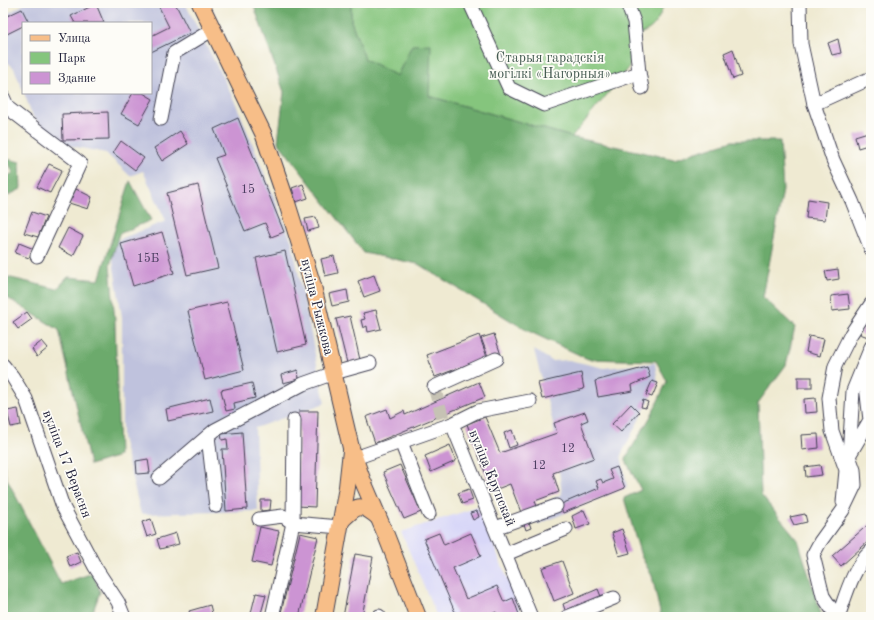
<svg xmlns="http://www.w3.org/2000/svg" width="874" height="620" viewBox="0 0 874 620" font-family="'Old Standard TT',serif">
<rect width="100%" height="100%" fill="#fdfcf7"/>
<filter id="ink" filterUnits="userSpaceOnUse"><feTurbulence type="fractalNoise" baseFrequency=".025" numOctaves="2"/><feDisplacementMap in="SourceGraphic" scale="8" xChannelSelector="R" yChannelSelector="G"/><feConvolveMatrix kernelMatrix="1 2 1 2 8 2 1 2 1" color-interpolation-filters="sRGB"/></filter>
<filter id="wash" filterUnits="userSpaceOnUse"><feTurbulence type="fractalNoise" baseFrequency=".012" numOctaves="4" result="noise"/><feDisplacementMap in="SourceGraphic" scale="16" xChannelSelector="R" yChannelSelector="G"/><feGaussianBlur stdDeviation="0.9" result="paint"/><feColorMatrix in="noise" values="0 0 0 0 0 0 0 0 0 0 0 0 0 0 0 0 0 1.4 0 .05"/><feComposite in="paint" operator="in"/></filter>
<g filter="url(#wash)">
<rect width="100%" height="100%" fill="#efead2"/>
<!-- built -->
<polygon fill="#d8d7f8" points="478,507 523,617 437,617 401,532"/>
<!-- industrial -->
<g fill="#bfc2dd">
<polygon points="26,3 185,3 238,108 292,242 325,403 255,428 258,511 141,514 122,438 122,317 110,243 166,221 143,171 130,176 106,153 62,144 33,117 24,93 151,93 151,23 23,23 23,91 14,68 3,58 3,16"/>
<polygon points="534,350 552,361 569,360 604,368 655,363 658,383 621,455 627,487 539,524 522,515 562,494 553,423"/>
</g>
<!-- green -->
<path fill="#85c57d" stroke="#54745c" d="M351 3H665C658 19 657 27 640 34L628 69 572 137 429 96 412 45 397 76 365 59 351 21Z"/>
<!-- forest -->
<g fill="#6caa6c" stroke="#476654">
<polygon points="253,3 351,3 351,21 365,59 397,76 412,45 431,44 429,96 572,137 674,159 732,141 780,141 783,190 763,297 795,327 786,365 758,403 761,495 798,540 822,617 661,617 652,576 641,556 624,498 641,490 625,459 651,416 667,381 656,361 588,359 526,330 418,264 364,253 278,142 284,92"/>
<polygon points="7,159 20,162 21,189 3,198 3,179 13,173"/>
<polygon points="130,181 151,220 119,234 110,265 115,321 119,456 90,465 59,330 6,297 3,298 3,276 57,289 68,277 99,280"/>
<polygon points="3,461 6,477 61,584 93,573 100,592 91,617 3,617"/>
</g>
<g id="blocks">
<!-- building -->
<g fill="#cc94d3">
<polygon points="157,3 175,3 190,33 151,52 151,36 169,27"/>
<polygon points="96,4 104,23 75,23 71,16"/>
<polygon points="22,9 29,23 23,23 23,26 3,36 3,18"/>
<polygon points="838,39 841,53 832,55 828,43"/>
<polygon points="733,49 741,76 733,79 724,53"/>
<polygon points="133,93 143,93 153,99 139,124 121,114"/>
<polygon points="108,112 109,139 63,140 62,114"/>
<polygon points="238,118 284,232 271,237 265,223 245,231 215,158 224,155 214,129"/>
<polygon points="180,131 188,144 162,161 154,148"/>
<polygon points="868,132 871,144 858,148 855,136"/>
<polygon points="121,141 144,158 135,170 113,153"/>
<polygon points="49,164 62,170 50,193 37,187"/>
<polygon points="303,184 308,198 296,202 292,188"/>
<polygon points="198,185 218,268 187,275 167,193"/>
<polygon points="76,189 92,197 88,209 69,203"/>
<polygon points="808,199 827,202 825,220 806,218"/>
<polygon points="32,212 46,217 38,237 24,233"/>
<polygon points="316,217 319,228 308,231 305,219"/>
<polygon points="68,228 83,236 73,256 58,248"/>
<polygon points="162,232 174,273 133,286 121,244"/>
<polygon points="19,243 34,249 29,258 15,253"/>
<polygon points="285,251 306,345 277,352 256,258"/>
<polygon points="334,256 338,273 325,276 321,259"/>
<polygon points="838,269 839,279 827,281 825,271"/>
<polygon points="374,275 380,291 364,297 358,281"/>
<polygon points="347,290 349,302 332,306 329,294"/>
<polygon points="848,294 850,309 832,311 831,296"/>
<polygon points="227,302 244,370 205,380 188,311"/>
<polygon points="376,310 381,329 368,332 367,326 363,328 361,320 365,319 363,313"/>
<polygon points="27,312 32,319 18,329 13,322"/>
<polygon points="350,316 360,360 347,363 336,319"/>
<polygon points="867,318 871,320 871,331 868,337 860,334"/>
<polygon points="494,334 501,355 489,359 481,338"/>
<polygon points="479,335 487,357 435,377 427,355"/>
<polygon points="809,336 824,339 820,356 806,352"/>
<polygon points="42,341 48,348 37,357 32,349"/>
<polygon points="647,367 650,377 632,385 633,391 598,397 595,381"/>
<polygon points="298,370 299,379 283,383 281,375"/>
<polygon points="581,373 584,389 542,399 538,383"/>
<rect x="798" y="377" width="14" height="11"/>
<polygon points="652,381 658,383 652,397 646,395"/>
<polygon points="479,382 485,397 375,443 366,417 387,409 390,418 404,411 405,415"/>
<polygon points="252,383 255,398 234,403 235,409 226,411 221,390"/>
<polygon points="210,398 213,411 168,421 166,409"/>
<polygon points="816,398 817,412 805,413 804,399"/>
<polygon points="643,400 648,402 646,408 641,407"/>
<polygon points="631,404 639,412 621,432 612,424"/>
<polygon points="18,409 21,425 11,427 7,411"/>
<polygon points="299,411 318,411 315,507 297,506"/>
<polygon points="585,412 588,420 581,423 594,458 553,473 559,492 535,501 538,509 522,515 510,484 492,491 467,424 485,417 500,453 557,433 554,423"/>
<polygon points="512,430 517,445 509,448 504,433"/>
<polygon points="242,432 247,509 226,511 222,449 228,449 227,439 222,440 221,434"/>
<polygon points="818,434 819,448 802,450 801,435"/>
<polygon points="450,445 456,461 431,472 425,456"/>
<polygon points="148,459 150,473 137,474 136,461"/>
<polygon points="400,465 421,512 404,519 383,472"/>
<polygon points="820,465 822,475 806,477 805,467"/>
<polygon points="617,467 625,488 563,513 559,505 599,488 596,481 601,479 603,483 613,479 609,470"/>
<polygon points="469,489 473,500 462,504 458,493"/>
<polygon points="261,500 271,500 270,510 261,511"/>
<polygon points="584,510 590,524 576,529 572,516"/>
<polygon points="477,511 479,517 473,520 470,513"/>
<polygon points="805,514 807,522 794,525 790,517"/>
<polygon points="151,519 156,534 147,537 142,522"/>
<polygon points="529,522 531,528 526,530 524,524"/>
<polygon points="871,522 871,539 841,566 832,556"/>
<polygon points="260,527 279,531 271,566 252,562"/>
<polygon points="622,529 630,553 619,556 612,533"/>
<polygon points="176,533 179,544 160,549 157,539"/>
<polygon points="300,533 318,537 299,617 280,617"/>
<polygon points="439,533 444,545 471,533 481,556 453,568 466,599 497,586 504,602 513,598 520,617 498,617 496,612 485,617 457,617 424,539"/>
<polygon points="77,552 81,562 70,567 66,556"/>
<polygon points="355,554 373,557 362,617 343,617"/>
<polygon points="562,561 574,593 554,601 542,568"/>
<polygon points="598,589 602,599 566,613 563,604"/>
<polygon points="256,593 266,595 260,617 250,617"/>
<polygon points="210,605 213,617 191,617 189,611"/>
</g>
</g>
</g>
<g filter="url(#ink)">
<use href="#blocks" fill-opacity="0" stroke="#414052" stroke-width="1"/>
<g fill="none" stroke-linecap="round" stroke-linejoin="round">
<!-- minor-tunnel -->
<polyline stroke="#c6c2b4" stroke-width="13" stroke-dasharray="13 6" stroke-linecap="butt" points="434,387 445,426"/>
<!-- minor casing -->
<g stroke="#414052" stroke-width="15">
<g id="minor">
<polyline points="470,3 509,88 544,105 639,73"/>
<polyline points="627,3 634,22 639,73 642,88"/>
<polyline points="800,3 801,44 814,104 833,160 852,201 871,249"/>
<polyline points="3,97 8,108 80,163 37,256"/>
<polyline points="814,104 871,78"/>
<polyline points="161,119 174,53 207,33 214,31"/>
<polyline points="3,365 12,376 26,399 63,507 95,567 118,602 124,617"/>
<polyline points="434,387 496,359"/>
<polyline points="452,424 478,411 530,401"/>
<polyline points="208,436 216,506"/>
<polyline points="401,442 429,514"/>
<polyline points="850,454 870,420 866,386 871,377"/>
<polyline points="355,458 452,424 531,617"/>
<polyline points="159,478 215,430 303,384 334,373 370,363"/>
<polyline points="843,502 846,470 832,431 829,398 835,366 851,334 871,304"/>
<polyline points="259,519 283,516 293,523 340,527"/>
<polyline points="495,528 556,506"/>
<polyline points="506,554 566,529"/>
<polyline points="379,616 379,617"/>
<polyline points="272,617 293,523 294,420"/>
<polyline points="567,617 614,598"/>
<polyline points="837,617 823,596 813,555 820,542 843,510 855,485 854,470 849,456 853,391 871,347"/>
<path d="M838 617C846 595 853 567 871 551"/>
</g>
</g>
<!-- major casing -->
<g stroke="#414052" stroke-width="18">
<g id="major">
<polyline points="200,3 263,133 286,200 313,286 351,448 362,479 386,535 418,617"/>
<path d="M341 521C357 505 360 502 378 517"/>
<polyline points="324,617 347,487 351,451"/>
</g>
</g>
<!-- minor -->
<use href="#minor" stroke="#fff" stroke-width="13"/>
<!-- major -->
<use href="#major" stroke="#f7be88" stroke-width="16"/>
</g>
</g>
<g text-anchor="middle" dominant-baseline="central" stroke-width="3.5" stroke-linejoin="round" paint-order="stroke">
<!-- number labels -->
<g font-size="12" fill="#4c3e61">
<text x="248" y="190">15</text>
<text x="148" y="259">15Б</text>
<text x="568" y="449">12</text>
<text x="539" y="466">12</text>
</g>
<!-- park labels -->
<g font-size="14" fill="#455b52" stroke="#fdfcf7">
<text x="550" y="58">Старыя гарадскія<tspan x="550" dy="16">могілкі «Нагорныя»</tspan></text>
</g>
<!-- street labels -->
<g font-size="14" fill="#22223b" stroke="#fdfcf7">
<text transform="translate(317 307) rotate(76)">вуліца Рыжкова</text>
<text transform="translate(67 464) rotate(69)">вуліца 17 Верасня</text>
<text transform="translate(492 478) rotate(68)">вуліца Крупскай</text>
</g>
</g>
<!-- margin -->
<rect width="874" height="620" fill="none" stroke="#fdfcf7" stroke-width="16"/>
<!-- legend -->
<rect x="22" y="22" width="130" height="72" fill="#fdfcf7" stroke="#a5a5ac"/>
<rect x="30" y="35" width="20" height="6" fill="#f7be88" stroke="#a5a5ac"/>
<text x="58" y="42" font-size="12" fill="#22223b">Улица</text>
<rect x="30" y="52" width="20" height="12" fill="#85c57d" stroke="#a5a5ac"/>
<text x="58" y="62" font-size="12" fill="#22223b">Парк</text>
<rect x="30" y="72" width="20" height="12" fill="#cc94d3" stroke="#a5a5ac"/>
<text x="58" y="82" font-size="12" fill="#22223b">Здание</text>
</svg>
